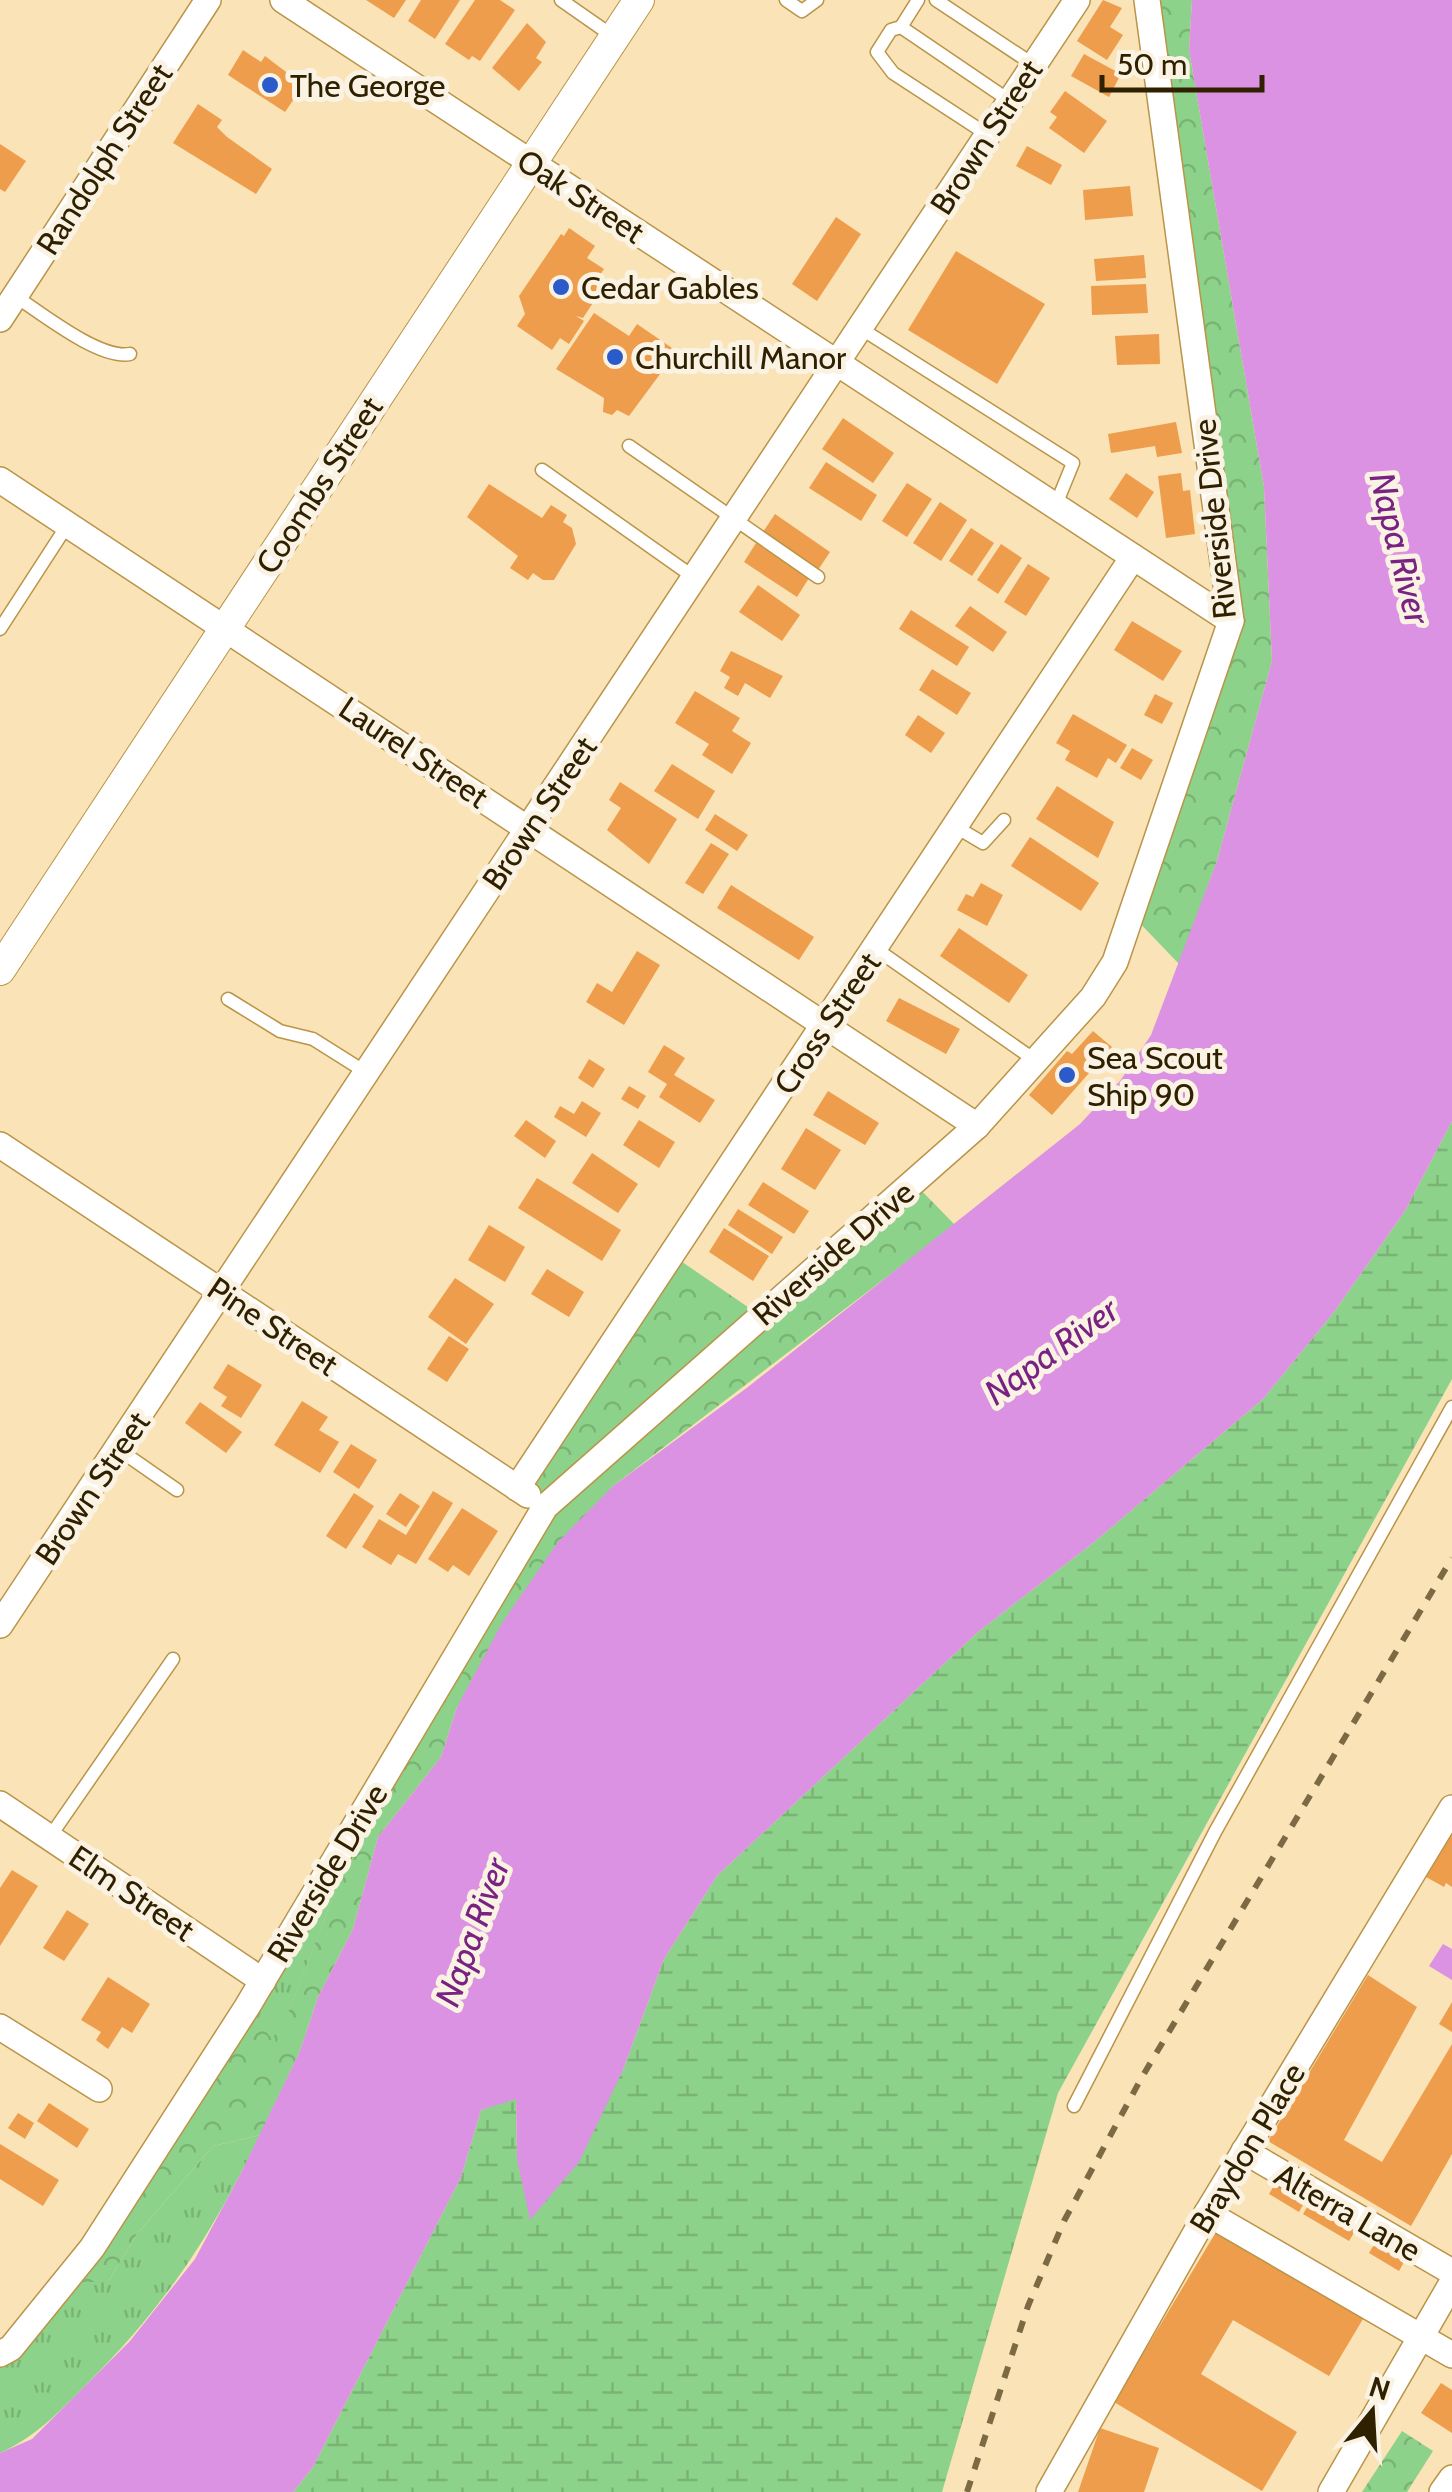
<svg xmlns="http://www.w3.org/2000/svg" width="1452" height="2492" viewBox="0 0 1452 2492" font-family="Cabin,sans-serif">
<defs>
<pattern id="grass-tufts" width="24" height="20" patternUnits="userSpaceOnUse" patternTransform="scale(2.5)"><rect width="24" height="20" fill="#8dd28a"/><path d="M3 7l-1-3M5 7V3M7 7l1-3M15 17l-1-3M17 17v-4M19 17l1-3" fill="none" stroke="#7ab475"/></pattern>
<pattern id="forest-crowns" width="20" height="18" patternUnits="userSpaceOnUse" patternTransform="scale(2.5)"><rect width="20" height="18" fill="#8dd28a"/><path d="M2 6a3 3 0 1 1 6 0M12 15a3 3 0 1 1 6 0" fill="none" stroke="#7ab475"/></pattern>
<pattern id="wetland-marsh" width="20" height="14" patternUnits="userSpaceOnUse" patternTransform="scale(2.5)"><rect width="20" height="14" fill="#8dd28a"/><path d="M1 5h8M5 5V1M11 12h8M15 12V8" fill="none" stroke="#7ab475"/></pattern>
</defs>
<rect width="100%" height="100%" fill="#fae3b6"/>
<!-- grass -->
<g fill="url(#grass-tufts)">
<polygon points="369,1804 276,2045 247,2007"/>
<path d="M260 2135C210 2238 165 2306 84 2387 57 2414 35 2437 0 2453V2354L65 2282H108L137 2234 213 2146Z"/>
</g>
<!-- forest -->
<g fill="url(#forest-crowns)">
<polygon points="1147,0 1192,0 1189,50 1264,487 1272,661 1217,861 1179,964 1134,917 1231,621"/>
<polygon points="913,1182 955,1225 613,1486 596,1506 457,1707 441,1757 378,1837 353,1929 318,1997 300,2051 260,2135 213,2146 137,2234 108,2282 65,2282 247,2007 276,2044 369,1804 545,1507 517,1488 672,1255 761,1316"/>
<polygon points="1402,2431 1433,2451 1407,2492 1362,2492"/>
</g>
<!-- wetland -->
<polygon fill="url(#wetland-marsh)" points="1452,1121 1452,1379 1058,2093 942,2492 293,2492 313,2467 461,2177 481,2110 516,2098 517,2159 623,2070 664,1959 717,1876 978,1632 1093,1543 1263,1399 1334,1312 1405,1211"/>
<!-- water -->
<g fill="#db92e2">
<polygon points="1192,0 1452,0 1452,1121 1405,1211 1334,1312 1263,1399 1093,1543 978,1632 717,1876 664,1959 623,2070 579,2162 530,2220 517,2159 516,2099 481,2110 461,2177 313,2467 293,2492 0,2492 0,2453 32,2439 130,2341 195,2259 241,2173 300,2051 318,1997 353,1929 378,1837 441,1757 457,1707 502,1623 558,1542 613,1486 748,1387 1080,1124 1120,1081 1151,1035 1217,861 1272,661 1264,487 1189,50"/>
<polygon points="1443,1944 1452,1949 1452,1980 1429,1966"/>
</g>
<!-- building -->
<g fill="#ee9d4c">
<polygon points="366,0 406,0 394,18"/>
<polygon points="421,0 460,0 435,39 408,21"/>
<polygon points="475,0 500,0 515,10 480,61 472,56 469,60 445,44"/>
<polygon points="1103,0 1122,8 1110,27 1123,35 1107,60 1077,41"/>
<polygon points="527,23 546,42 536,58 542,62 519,91 492,68"/>
<polygon points="243,50 261,62 265,56 298,81 292,90 298,93 285,112 228,75"/>
<polygon points="1084,54 1121,74 1109,97 1071,76"/>
<polygon points="1065,91 1107,121 1084,153 1049,128 1057,117 1050,112"/>
<polygon points="198,104 222,120 217,127 227,137 272,169 256,194 173,143"/>
<polygon points="0,144 26,161 5,192 0,189"/>
<polygon points="1027,146 1062,165 1051,185 1016,166"/>
<polygon points="1130,186 1133,216 1085,220 1083,190"/>
<polygon points="836,217 861,234 817,301 792,284"/>
<polygon points="569,228 595,246 587,258 604,269 594,284 602,289 583,318 576,316 584,321 569,344 560,338 552,350 517,326 525,314 519,296 561,234 564,236"/>
<polygon points="956,251 1045,304 997,384 908,330"/>
<polygon points="1144,255 1146,278 1096,281 1094,259"/>
<polygon points="1146,284 1148,313 1092,315 1091,286"/>
<polygon points="594,313 629,336 637,324 672,348 659,367 663,370 629,416 617,410 612,415 603,412 604,398 556,369"/>
<polygon points="1159,334 1160,364 1117,365 1115,336"/>
<polygon points="843,418 894,453 873,483 822,449"/>
<polygon points="1176,422 1182,453 1157,457 1155,446 1111,453 1108,434"/>
<polygon points="826,462 877,495 861,521 809,488"/>
<polygon points="1126,473 1154,492 1137,518 1109,499"/>
<polygon points="1181,473 1183,491 1190,490 1195,534 1166,538 1158,476"/>
<polygon points="907,483 932,499 907,537 882,521"/>
<polygon points="489,484 542,518 551,505 567,515 563,522 572,528 576,544 554,580 543,580 533,573 528,580 510,568 518,556 467,517"/>
<polygon points="940,502 967,520 941,561 913,543"/>
<polygon points="775,514 830,552 818,570 763,532"/>
<polygon points="971,528 994,543 972,576 949,561"/>
<polygon points="756,543 809,578 797,597 744,562"/>
<polygon points="1001,544 1022,558 998,594 977,580"/>
<polygon points="1028,564 1050,578 1026,616 1004,602"/>
<polygon points="758,585 800,615 782,641 739,612"/>
<polygon points="970,606 1007,632 993,652 955,626"/>
<polygon points="911,610 969,647 957,666 899,629"/>
<polygon points="1132,621 1182,651 1163,681 1114,650"/>
<polygon points="731,651 783,676 770,698 745,683 738,696 724,688 730,677 720,671"/>
<polygon points="932,669 971,693 957,715 919,690"/>
<polygon points="695,691 740,718 732,731 751,743 732,774 702,755 709,744 675,723"/>
<polygon points="1155,694 1173,703 1162,724 1144,715"/>
<polygon points="1073,714 1127,745 1116,763 1108,758 1097,778 1065,760 1070,751 1056,743"/>
<polygon points="918,715 945,733 931,753 905,735"/>
<polygon points="1132,748 1153,760 1141,780 1120,768"/>
<polygon points="672,764 715,791 698,819 654,791"/>
<polygon points="620,782 677,819 649,864 607,830 621,808 609,800"/>
<polygon points="1057,786 1114,822 1098,858 1036,819"/>
<polygon points="715,814 748,835 737,851 705,830"/>
<polygon points="1030,837 1099,883 1081,911 1011,866"/>
<polygon points="711,843 729,854 703,894 685,883"/>
<polygon points="981,883 1003,895 987,926 957,910 966,894 973,897"/>
<polygon points="731,885 814,937 799,960 717,908"/>
<polygon points="959,928 1028,975 1009,1003 940,956"/>
<polygon points="637,951 660,965 624,1025 586,1002 597,983 612,992"/>
<polygon points="899,998 960,1029 946,1054 886,1021"/>
<polygon points="1093,1031 1112,1047 1052,1115 1029,1095 1067,1051 1072,1054"/>
<polygon points="664,1045 685,1058 674,1075 715,1100 700,1123 659,1097 667,1084 648,1072"/>
<polygon points="589,1059 605,1069 593,1088 578,1078"/>
<polygon points="629,1086 646,1096 638,1109 621,1099"/>
<polygon points="828,1091 879,1123 865,1145 813,1115"/>
<polygon points="582,1101 601,1113 586,1137 554,1117 560,1106 574,1114"/>
<polygon points="526,1120 556,1141 545,1158 514,1136"/>
<polygon points="639,1120 675,1142 659,1168 623,1145"/>
<polygon points="806,1128 841,1150 815,1190 781,1169"/>
<polygon points="592,1153 638,1184 618,1213 572,1183"/>
<polygon points="537,1178 621,1230 602,1261 518,1208"/>
<polygon points="763,1182 809,1211 794,1234 748,1205"/>
<polygon points="738,1209 783,1237 772,1254 728,1225"/>
<polygon points="489,1225 525,1247 505,1282 468,1260"/>
<polygon points="724,1228 769,1256 753,1281 709,1252"/>
<polygon points="547,1269 584,1292 569,1317 531,1294"/>
<polygon points="455,1278 494,1304 466,1344 428,1317"/>
<polygon points="449,1336 469,1349 447,1382 427,1369"/>
<polygon points="228,1364 262,1385 241,1418 221,1406 227,1397 213,1388"/>
<polygon points="302,1401 328,1417 319,1430 339,1442 320,1473 274,1445"/>
<polygon points="200,1402 242,1432 226,1453 185,1423"/>
<polygon points="351,1444 377,1460 359,1489 333,1472"/>
<polygon points="433,1491 453,1503 416,1564 398,1554 391,1565 362,1547 379,1519 406,1535"/>
<polygon points="354,1493 374,1506 346,1549 326,1536"/>
<polygon points="400,1493 420,1506 406,1527 386,1514"/>
<polygon points="462,1508 498,1531 469,1576 453,1565 448,1572 428,1559"/>
<polygon points="1452,1834 1452,1887 1446,1883 1444,1887 1426,1877"/>
<polygon points="12,1870 38,1886 0,1946 0,1888"/>
<polygon points="67,1910 89,1924 64,1961 43,1948"/>
<polygon points="1368,1975 1417,2007 1344,2140 1382,2162 1452,2044 1452,2154 1411,2226 1268,2141"/>
<polygon points="108,1977 150,2004 132,2033 122,2027 108,2049 96,2040 101,2032 81,2020"/>
<polygon points="1452,2002 1452,2032 1439,2024"/>
<polygon points="49,2103 89,2129 77,2148 37,2121"/>
<polygon points="18,2113 34,2123 25,2139 8,2128"/>
<polygon points="0,2144 59,2180 43,2206 0,2179"/>
<polygon points="1278,2179 1308,2196 1299,2212 1269,2194"/>
<polygon points="1312,2199 1358,2226 1349,2241 1303,2214"/>
<polygon points="1216,2232 1363,2319 1329,2376 1233,2320 1201,2374 1297,2432 1262,2491 1114,2402"/>
<polygon points="1378,2238 1408,2255 1399,2271 1369,2253"/>
<polygon points="1441,2383 1452,2390 1452,2433 1421,2413"/>
<polygon points="1100,2428 1159,2448 1144,2492 1078,2492"/>
</g>
<g fill="none" stroke-linecap="round" stroke-linejoin="round">
<!-- service casing -->
<g stroke="#ba9447" stroke-width="15">
<g id="service">
<polyline points="561,0 614,37"/>
<polyline points="786,0 802,11 817,0"/>
<polyline points="936,0 1034,65"/>
<polyline points="901,27 918,0"/>
<polyline points="988,135 893,73 877,52 891,30 901,27 1010,101"/>
<path d="M15 296C41 313 100 360 130 354"/>
<polyline points="860,328 1073,463 1055,507"/>
<polyline points="629,446 818,577"/>
<polyline points="542,470 695,578"/>
<polyline points="0,629 68,524"/>
<polyline points="956,827 983,843 1004,820"/>
<polyline points="876,949 1036,1061"/>
<polyline points="228,999 280,1031 313,1039 367,1073"/>
<polyline points="118,1449 177,1490"/>
<polyline points="49,1838 173,1659"/>
<polyline points="1074,2106 1215,1832 1452,1407"/>
</g>
</g>
<!-- minor casing -->
<g stroke="#ba9447" stroke-width="28">
<g id="minor">
<polyline points="283,0 1231,621"/>
<polyline points="0,319 208,0"/>
<polyline points="0,480 977,1126"/>
<polyline points="0,1145 528,1495"/>
<polyline points="517,1488 1133,557"/>
<polyline points="0,1625 1077,0"/>
<polyline points="0,1804 263,1981"/>
<polyline points="0,2027 99,2089"/>
<polyline points="1244,2151 1452,2272"/>
<polyline points="1207,2213 1452,2355"/>
<polyline points="0,2354 11,2348 92,2248 247,2007 545,1507 977,1126 1093,997 1115,962 1231,621 1147,0"/>
<polyline points="1049,2492 1207,2213 1452,1808"/>
<polyline points="1331,2492 1452,2283"/>
<polyline points="1442,2492 1452,2478"/>
</g>
</g>
<!-- tertiary casing -->
<g stroke="#ba9447" stroke-width="32">
<polyline id="tertiary" points="0,970 639,0"/>
</g>
<!-- service -->
<use href="#service" stroke="#fff" stroke-width="12"/>
<!-- minor -->
<use href="#minor" stroke="#fff" stroke-width="25"/>
<!-- tertiary -->
<use href="#tertiary" stroke="#fff" stroke-width="30"/>
<!-- rail -->
<polyline stroke="#7c6a45" stroke-width="6" stroke-dasharray="12 12" stroke-linecap="butt" points="967,2492 1028,2306 1064,2221 1142,2077 1452,1558"/>
</g>
<!-- markers -->
<g fill="#2b5bca" stroke="#faf2e3" stroke-width="4">
<circle cx="270" cy="85" r="10"/>
<circle cx="561" cy="287" r="10"/>
<circle cx="615" cy="357" r="10"/>
<circle cx="1067" cy="1075" r="10"/>
</g>
<g text-anchor="middle" dominant-baseline="central" stroke-width="10" stroke-linejoin="round" paint-order="stroke">
<!-- poi labels -->
<g font-size="32" fill="#2f2000" stroke="#faf2e3" text-anchor="start">
<text x="290" y="85">The George</text>
<text x="581" y="287">Cedar Gables</text>
<text x="635" y="357">Churchill Manor</text>
<text x="1087" y="1057">Sea Scout<tspan x="1087" dy="37">Ship 90</tspan></text>
</g>
<!-- street labels -->
<g font-size="32" fill="#2f2000" stroke="#faf2e3">
<text transform="translate(986 137) rotate(-57)">Brown Street</text>
<text transform="translate(104 159) rotate(-57)">Randolph Street</text>
<text transform="translate(581 196) rotate(33)">Oak Street</text>
<text transform="translate(319 485) rotate(-57)">Coombs Street</text>
<text transform="translate(1214 519) rotate(-96)">Riverside Drive</text>
<text transform="translate(414 752) rotate(34)">Laurel Street</text>
<text transform="translate(539 813) rotate(-56)">Brown Street</text>
<text transform="translate(827 1023) rotate(-56)">Cross Street</text>
<text transform="translate(833 1253) rotate(-41)">Riverside Drive</text>
<text transform="translate(273 1326) rotate(34)">Pine Street</text>
<text transform="translate(92 1488) rotate(-56)">Brown Street</text>
<text transform="translate(327 1873) rotate(-59)">Riverside Drive</text>
<text transform="translate(132 1893) rotate(34)">Elm Street</text>
<text transform="translate(1247 2148) rotate(-59)">Braydon Place</text>
<text transform="translate(1348 2212) rotate(30)">Alterra Lane</text>
</g>
<!-- water labels -->
<g font-size="35" font-style="italic" fill="#782282" stroke="#faf2e3">
<text transform="translate(1400 548) rotate(76)">Napa River</text>
<text transform="translate(1051 1351) rotate(-36)">Napa River</text>
<text transform="translate(472 1932) rotate(-70)">Napa River</text>
</g>
</g>
<!-- north arrow -->
<g transform="translate(1372 2412) rotate(18)" stroke="#faf2e3" stroke-width="8" paint-order="stroke">
<path d="M0-8L18 38L0 25L-18 38Z" fill="#2f2000"/>
<text y="-15" font-size="28" font-weight="bold" text-anchor="middle" fill="#2f2000">N</text>
</g>
<!-- scale -->
<path d="M1102 75v15h160v-15" fill="none" stroke="#2f2000" stroke-width="5"/>
<text x="1117" y="75" font-size="30" fill="#2f2000" stroke="#faf2e3" stroke-width="8" paint-order="stroke">50 m</text>
</svg>
